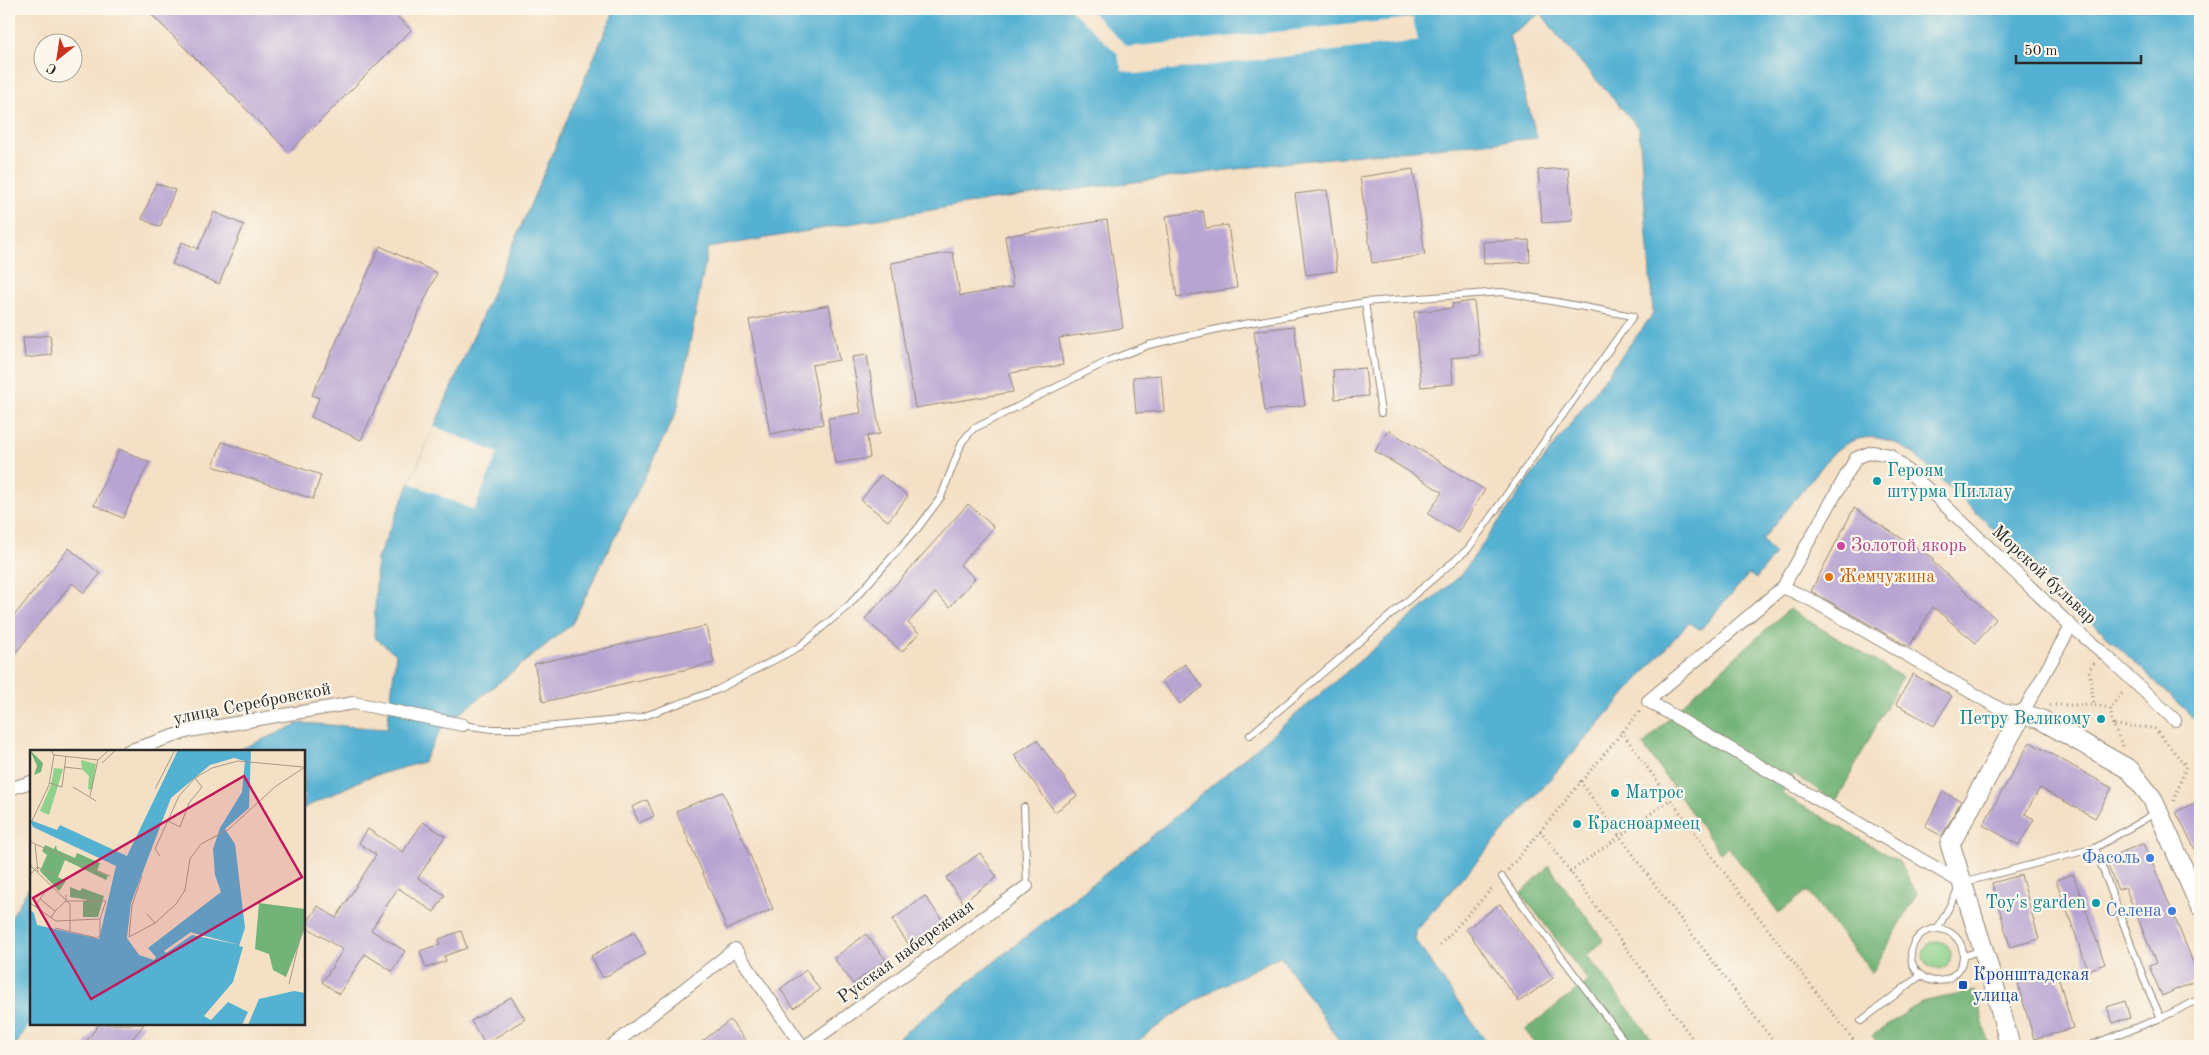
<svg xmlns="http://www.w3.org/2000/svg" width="2209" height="1055" viewBox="0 0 2209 1055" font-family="'Old Standard TT',serif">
<rect width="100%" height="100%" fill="#fbf7ec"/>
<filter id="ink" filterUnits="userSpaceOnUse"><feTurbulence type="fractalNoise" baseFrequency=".02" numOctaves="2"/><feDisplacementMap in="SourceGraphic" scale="10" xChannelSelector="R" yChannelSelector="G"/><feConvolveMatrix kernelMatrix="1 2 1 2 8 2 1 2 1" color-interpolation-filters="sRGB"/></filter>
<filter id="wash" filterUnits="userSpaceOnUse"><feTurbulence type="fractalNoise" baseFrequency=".0096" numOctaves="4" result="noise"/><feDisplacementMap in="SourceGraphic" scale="20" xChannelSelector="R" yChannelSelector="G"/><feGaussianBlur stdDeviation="1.12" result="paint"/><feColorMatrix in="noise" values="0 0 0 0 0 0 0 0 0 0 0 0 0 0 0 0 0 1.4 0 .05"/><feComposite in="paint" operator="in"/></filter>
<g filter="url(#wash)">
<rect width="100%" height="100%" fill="#f4e0c5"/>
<!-- green -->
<circle fill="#8dd18b" stroke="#5c7e5b" cx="1937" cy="955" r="14"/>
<!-- forest -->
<g fill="#72b377" stroke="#4e6f51">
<polygon points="1789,609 1902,677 1836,802 1794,774 1782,794 1899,861 1917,894 1872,973 1807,891 1779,913 1728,847 1720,853 1643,745 1684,703"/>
<polygon points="1549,866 1604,941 1587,955 1657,1046 1537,1046 1525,1030 1588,981 1521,893"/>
<polygon points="1975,991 1989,1046 1880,1046 1872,1036 1921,1002"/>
</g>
<!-- water -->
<g fill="#54b1d2" stroke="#406e7e">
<path d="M615 9H2200V724L1915 455C1888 436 1862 429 1834 452L1762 540 1775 554 1756 579 1749 574 1700 630 1689 622 1417 929 1415 940 1489 1046H1343L1280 956 1215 989 1169 1018 1131 1046H888L1139 847 1460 576 1535 471 1653 314 1639 128 1560 39 1541 13 1509 35 1537 138 1299 161 984 201 708 248 677 411 572 624 442 728 423 762 366 778 304 808V751H227L241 749 300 723 387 729 396 654 374 637 377 559Z"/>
<polygon points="31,884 31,1021 15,1046 9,1046 9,921"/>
</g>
<!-- pier -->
<g fill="#f4e0c5">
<polygon points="1070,9 1088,9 1128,47 1413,18 1418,41 1136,74 1122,70 1117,53"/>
<polygon points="434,426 498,453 474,510 410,483"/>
</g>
<g id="blocks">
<!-- building -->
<g fill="#b8a4d2">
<polygon points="146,9 390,9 411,30 289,152"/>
<polygon points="1568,168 1572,221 1542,223 1538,170"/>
<polygon points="1413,169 1425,255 1372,263 1360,177"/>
<polygon points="156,183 175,190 160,227 142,219"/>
<polygon points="1327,190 1337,271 1306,275 1295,194"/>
<polygon points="1203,211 1206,228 1228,225 1237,288 1177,297 1166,216"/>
<polygon points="214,212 244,225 219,284 172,264 182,242 198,249"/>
<polygon points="1107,220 1123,328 1059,338 1063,365 1010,373 1013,392 915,408 891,263 953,252 960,296 1013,287 1005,236"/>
<polygon points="1529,240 1530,262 1484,264 1483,242"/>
<polygon points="380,246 437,273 361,440 311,417 319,398 312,395"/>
<polygon points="1474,301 1480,355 1451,358 1453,384 1421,387 1414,312 1453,308 1452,304"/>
<polygon points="829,305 839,360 812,365 823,424 770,434 749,320"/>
<polygon points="1294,326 1305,405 1265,411 1254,331"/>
<polygon points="50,335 52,355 25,358 23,338"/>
<polygon points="867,355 880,434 867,436 870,458 835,463 828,418 861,413 852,357"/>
<polygon points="1365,368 1368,396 1335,399 1333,370"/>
<polygon points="1161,375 1164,411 1136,413 1133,377"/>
<polygon points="1388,430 1485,490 1458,533 1428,514 1442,492 1375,451"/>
<polygon points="222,442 321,475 313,499 213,466"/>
<polygon points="119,449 149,462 123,518 94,505"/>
<polygon points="881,475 908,496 888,521 861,500"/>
<polygon points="968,504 994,527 960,565 975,578 950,607 935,593 908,623 919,633 902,652 865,619"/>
<polygon points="1854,508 1934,559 1932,561 1996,619 1976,643 1933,607 1909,647 1811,591"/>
<polygon points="69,548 100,574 84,593 72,583 9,661 9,622"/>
<polygon points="706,626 714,663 543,702 534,664"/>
<polygon points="1185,664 1203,687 1180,704 1162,681"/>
<polygon points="1913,674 1952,696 1934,726 1896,704"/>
<polygon points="1037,740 1077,796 1055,812 1014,755"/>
<polygon points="2030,742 2112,788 2095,818 2040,788 2025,814 2034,819 2019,845 1983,825"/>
<polygon points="723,792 773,909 727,929 676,811"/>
<polygon points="1943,792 1961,801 1942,836 1925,827"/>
<polygon points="647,800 654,816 639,823 632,807"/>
<polygon points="2200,800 2200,859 2176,812"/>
<polygon points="423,822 445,836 418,878 445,895 434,912 398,888 371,930 405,951 392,971 365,954 339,994 322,982 343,950 305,926 318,906 336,918 376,855 359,843 368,829 403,852"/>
<polygon points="2144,843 2200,979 2162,996 2149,966 2156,963 2125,887 2118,890 2105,859"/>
<polygon points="980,853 997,877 963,902 946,878"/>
<polygon points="2073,874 2105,964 2088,970 2056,880"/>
<polygon points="2021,875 2039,939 2010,947 1992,883"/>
<polygon points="925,896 943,921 909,945 892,920"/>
<polygon points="1500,904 1553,978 1519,1002 1466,929"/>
<polygon points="461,931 467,948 444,956 446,961 426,968 420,951 440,944 439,939"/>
<polygon points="634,932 646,954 603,978 591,956"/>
<polygon points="866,934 886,960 853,984 834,958"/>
<polygon points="806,970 820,990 794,1008 780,989"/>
<polygon points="2057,973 2073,1028 2034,1039 2018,984"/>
<polygon points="511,997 525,1019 485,1044 471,1021"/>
<polygon points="2125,1001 2130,1018 2113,1023 2107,1007"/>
<polygon points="730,1020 750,1046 696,1046"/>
<polygon points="99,1024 144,1024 127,1046 83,1046"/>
</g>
</g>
</g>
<g filter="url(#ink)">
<use href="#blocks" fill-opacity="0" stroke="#908678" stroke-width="1"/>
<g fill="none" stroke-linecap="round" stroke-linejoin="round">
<!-- lane casing -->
<g stroke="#908678" stroke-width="8">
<g id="lane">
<polyline points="463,725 492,729 523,729 639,718 717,690 799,647 849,605 918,528 941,497 962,442 973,429 1112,359 1149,345 1222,328 1365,302 1381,413"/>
<polyline points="1250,735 1468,549 1633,316 1502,292 1365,302"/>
<polyline points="1024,807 1027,886"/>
<polyline points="2157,812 2095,848 2147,987 2161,1018"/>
<polyline points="1502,877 1628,1046"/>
<polyline points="1938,928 1962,883 2095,848"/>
<circle cx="1937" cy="955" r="26"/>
<polyline points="1964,956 1982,950"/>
<polyline points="1861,1021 1921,975"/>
<polyline points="2091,1045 2161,1018 2200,999"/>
</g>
</g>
<!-- street casing -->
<g stroke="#908678" stroke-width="14">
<g id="street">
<polyline points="1783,587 1813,601 2002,710 2022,714 2071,626"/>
<polyline points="128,751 189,731 354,703 463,725"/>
<polyline points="9,789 31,782"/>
<polyline points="1962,883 1648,701 1783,587 1856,458 1872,452 1890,455 1933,494 2071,626 2102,652 2175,720"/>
<polyline points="612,1046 735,949 802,1046"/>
<polyline points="806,1046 1027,886"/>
</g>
</g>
<!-- secondary casing -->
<g stroke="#908678" stroke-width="21">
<polyline id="secondary" points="2010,1046 1993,981 1950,844 2022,714 2040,719 2130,770 2152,798 2200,906"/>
</g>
<!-- path -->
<g stroke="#908678" stroke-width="3" stroke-dasharray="1 4" stroke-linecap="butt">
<polyline points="2094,663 2089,670 2094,705 2110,708"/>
<polyline points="2050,705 2094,705"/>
<polyline points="2113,725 2110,708 2124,691"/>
<polyline points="1621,731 1713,858 1858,1046"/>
<polyline points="2123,746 2113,725 2154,728 2186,766 2173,804"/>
<polyline points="1580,781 1663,896 1777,1046"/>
<polyline points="1540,830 1698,1046"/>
<polyline points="1508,870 1640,711"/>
<polyline points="1570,872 1671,799"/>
<polyline points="1440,945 1494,886"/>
</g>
<!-- lane -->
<use href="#lane" stroke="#fff" stroke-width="6"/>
<!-- street -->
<use href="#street" stroke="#fff" stroke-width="12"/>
<!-- secondary -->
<use href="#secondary" stroke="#fff" stroke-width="19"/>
</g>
</g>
<!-- markers -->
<g fill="#0f9aa8" stroke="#fbf7ec" stroke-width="2">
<circle cx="1877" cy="481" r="5"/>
<circle cx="2101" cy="719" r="5"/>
<circle cx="1615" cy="793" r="5"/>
<circle cx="1577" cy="824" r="5"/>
<circle cx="2096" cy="903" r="5"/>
</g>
<circle fill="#d1479c" stroke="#fbf7ec" stroke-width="2" cx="1841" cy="546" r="5"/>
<circle fill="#e8710a" stroke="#fbf7ec" stroke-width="2" cx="1829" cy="577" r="5"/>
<g fill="#3f7fe0" stroke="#fbf7ec" stroke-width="2">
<circle cx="2150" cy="858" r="5"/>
<circle cx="2172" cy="911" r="5"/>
</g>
<rect fill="#1a4fb4" stroke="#fbf7ec" stroke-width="2" x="1958" y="980" width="10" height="10" rx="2.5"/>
<g text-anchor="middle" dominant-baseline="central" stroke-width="4.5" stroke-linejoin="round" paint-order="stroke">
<!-- culture labels -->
<g font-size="18" fill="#0d838f" stroke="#fbf7ec" text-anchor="start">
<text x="1887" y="471">Героям<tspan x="1887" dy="21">штурма Пиллау</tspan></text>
<text x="2091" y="719" text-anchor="end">Петру Великому</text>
<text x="1625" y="793">Матрос</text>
<text x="1587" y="824">Красноармеец</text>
<text x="2086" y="903" text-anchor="end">Toy's garden</text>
</g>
<!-- hotel labels -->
<g font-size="18" fill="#b23c85" stroke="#fbf7ec" text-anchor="start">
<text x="1851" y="546">Золотой якорь</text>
</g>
<!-- street labels -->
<g font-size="18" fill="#2b2b2b" stroke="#fbf7ec">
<text transform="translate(2044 575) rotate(43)">Морской бульвар</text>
<text transform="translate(252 704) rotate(-11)">улица Серебровской</text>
<text transform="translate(906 952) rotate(-36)">Русская набережная</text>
</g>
<!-- food labels -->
<g font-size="18" fill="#c56008" stroke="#fbf7ec" text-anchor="start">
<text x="1839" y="577">Жемчужина</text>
</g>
<!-- shop labels -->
<g font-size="18" fill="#366cbe" stroke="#fbf7ec" text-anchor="end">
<text x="2140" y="858">Фасоль</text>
<text x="2162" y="911">Селена</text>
</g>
<!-- transit labels -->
<g font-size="18" fill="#164399" stroke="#fbf7ec" text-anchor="start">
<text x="1973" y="975">Кронштадская<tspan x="1973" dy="21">улица</tspan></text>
</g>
</g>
<!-- overview -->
<g transform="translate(30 750)">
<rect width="275" height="275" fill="#f4e0c5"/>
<path d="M51 10 66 14 62 40 58 39 59 26 52 19ZM24 18 33 19 19 65 10 61 21 35Z" fill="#8dd18b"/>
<path d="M0 0 13 13 11 22 4 25 7 16ZM15 95 24 99 26 95 27 100 45 108 47 103 70 113 67 121 78 126 76 130 35 110 28 127 36 131 29 141 10 121 17 105 12 101ZM40 137 50 141 52 138 74 146 68 167H53V152L58 150 40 147ZM229 153 275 159V178L256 227 243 220 239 204 225 199Z" fill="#72b377"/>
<path d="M148 0H221L219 58 195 79 205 94 215 178 209 196 213 197 203 232 174 266 181 270 198 252 218 262 212 275H0V160L4 163 7 175 69 189 86 116 3 77 0 70 27 80 30 75 97 106ZM204 8 215 11 212 42 190 78 183 99 185 125 191 142 118 198 126 207 124 210 109 205 97 188 101 153 141 48 180 15ZM264 241 275 243V275H218L229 249Z" fill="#54b1d2" fill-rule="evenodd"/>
<path d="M161 182 163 183 210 195 162 185 136 203 134 201Z" fill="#f4e0c5"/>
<path fill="none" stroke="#54b1d2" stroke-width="2.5" d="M0 226 9 206 11 176M0 259 15 275"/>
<path fill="none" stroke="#a49887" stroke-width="1" d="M24 5 68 10 79 0M72 13 86 0M34 17 52 19M19 33 32 37 36 6M43 37 66 51M125 39 145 0M60 46 68 10M138 71 150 77 159 53 172 37 165 28M0 75 19 35 24 5 21 0M0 91 5 94 8 122M5 94 80 126M130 106 125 99 149 46 165 28 182 18 208 11 273 17M0 115 40 154V181M0 125 7 117 28 126M112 126 102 155 99 187 125 173M10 149 25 161 21 168M0 153 26 171 70 169M5 156 15 142M25 161 36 151V145M117 164 125 173 146 154 155 140 160 109 171 94 199 79 246 36 275 17M25 178 67 188 70 185V169L76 151H36M259 234 275 168"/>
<path fill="#c2185b" fill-opacity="0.15" stroke="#c2185b" stroke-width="2.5" d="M214 26 272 127 61 249 3 148Z"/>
<rect width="275" height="275" fill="none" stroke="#2b2b2b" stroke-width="2.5"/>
</g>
<!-- margin -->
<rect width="2209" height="1055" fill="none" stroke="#fbf7ec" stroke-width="30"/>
<!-- north arrow -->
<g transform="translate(58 58) rotate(210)"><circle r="24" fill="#fbf7ec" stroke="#a8a59f"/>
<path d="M0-4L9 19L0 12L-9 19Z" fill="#c8321e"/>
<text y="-8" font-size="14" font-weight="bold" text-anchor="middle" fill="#2b2b2b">С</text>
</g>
<!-- scale -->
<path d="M2016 55v8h125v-8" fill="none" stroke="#2b2b2b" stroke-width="2.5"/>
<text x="2024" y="55" font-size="15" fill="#2b2b2b" stroke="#fbf7ec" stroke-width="4" paint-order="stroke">50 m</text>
</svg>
